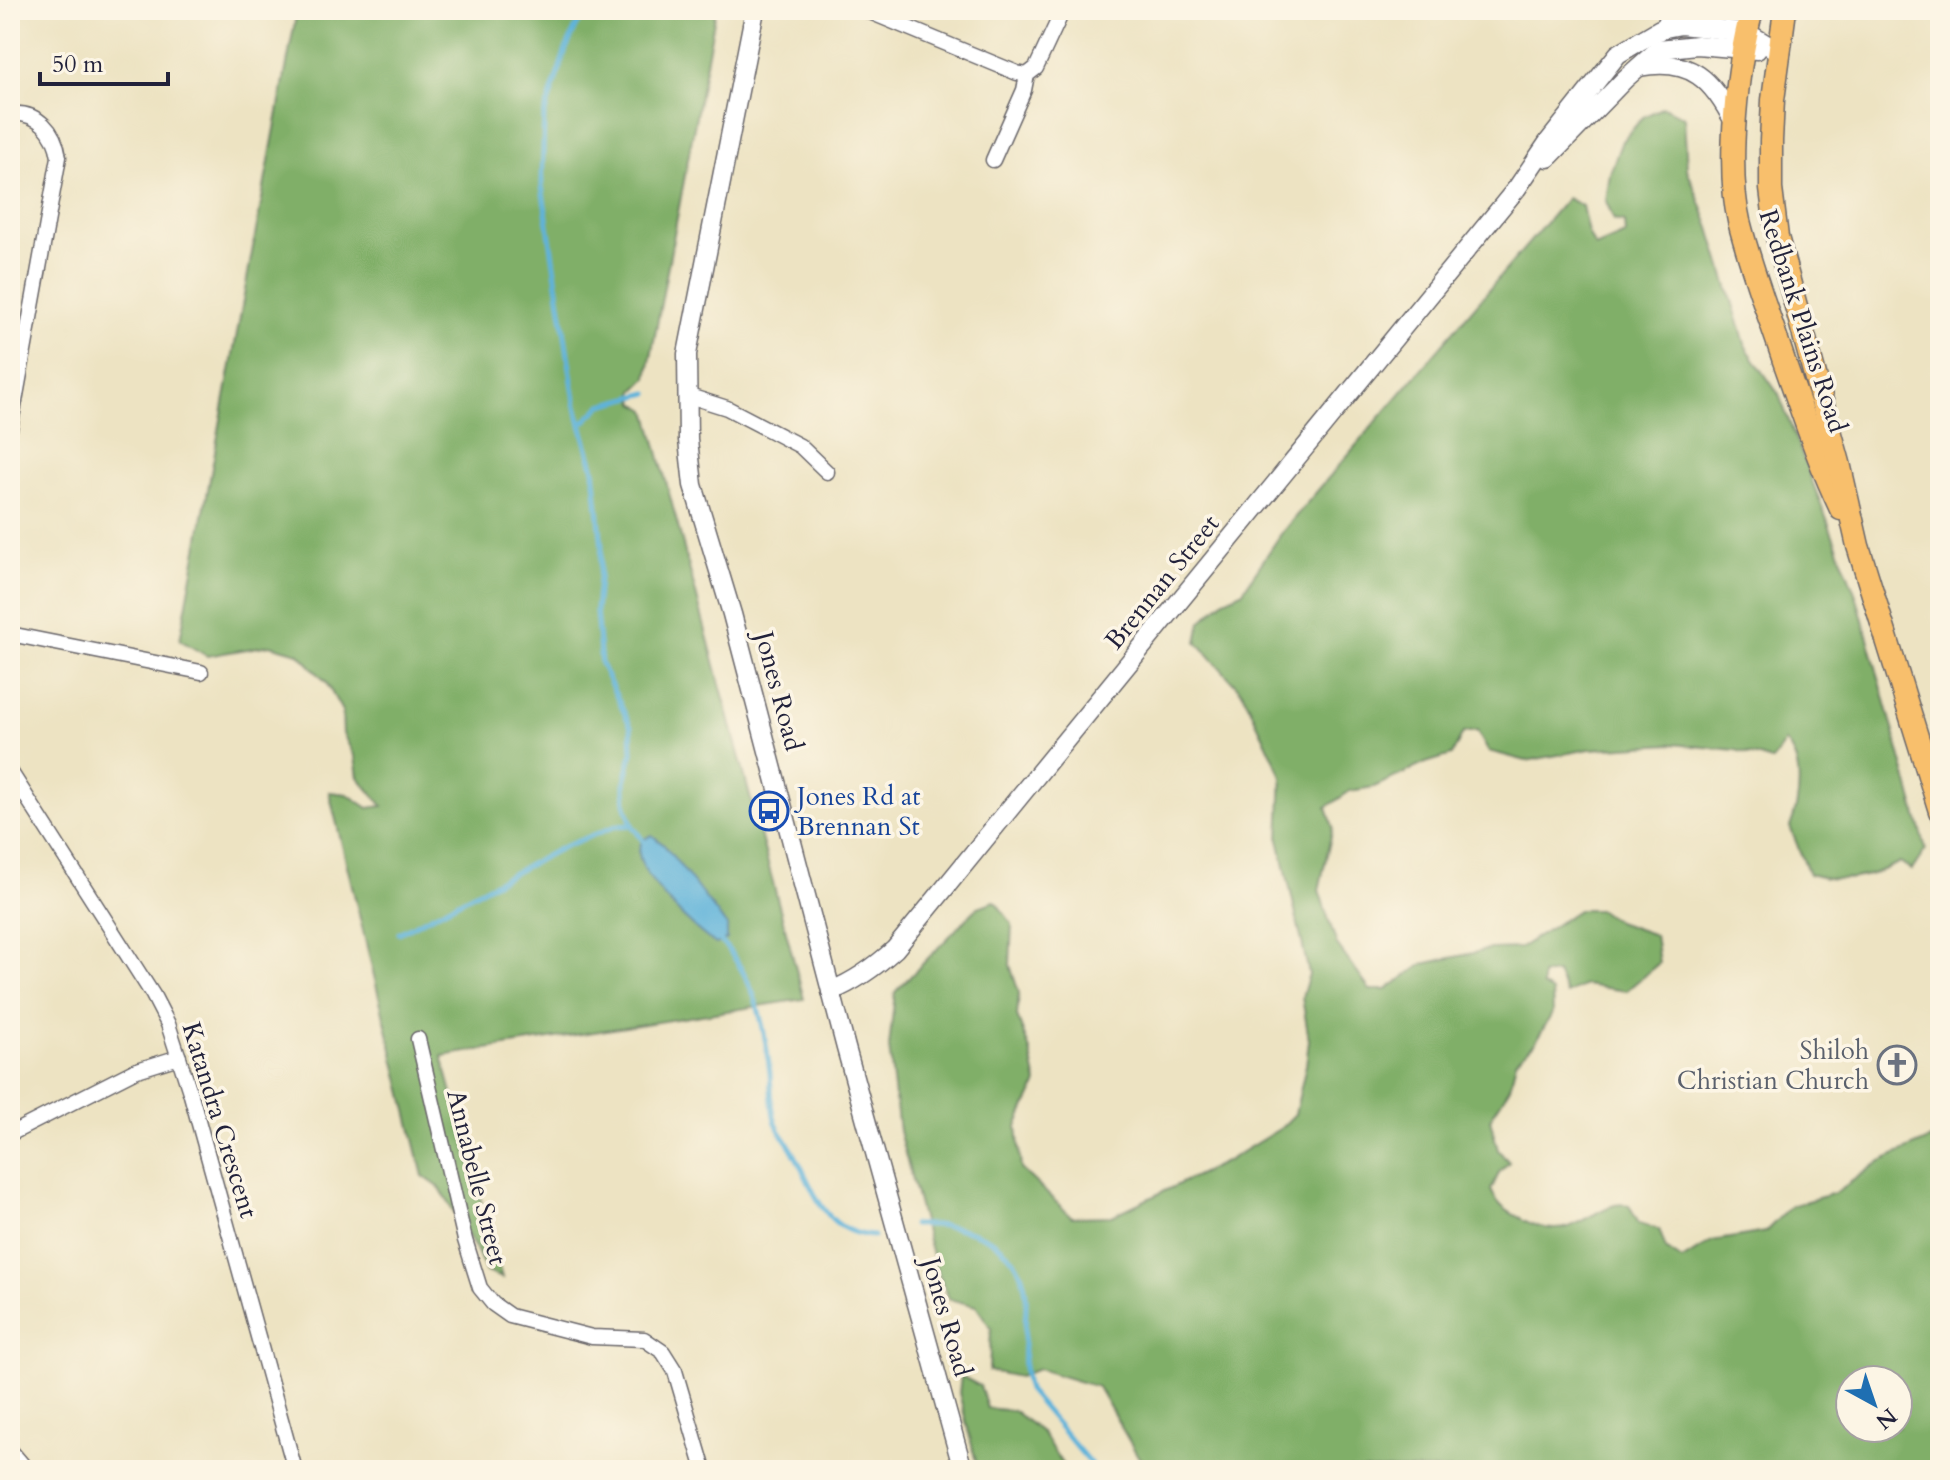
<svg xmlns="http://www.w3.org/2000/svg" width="1950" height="1480" viewBox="0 0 1950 1480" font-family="Cardo,serif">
<rect width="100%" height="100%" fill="#fcf5e5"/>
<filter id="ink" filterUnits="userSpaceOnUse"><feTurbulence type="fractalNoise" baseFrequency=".0125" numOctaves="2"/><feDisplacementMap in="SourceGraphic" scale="16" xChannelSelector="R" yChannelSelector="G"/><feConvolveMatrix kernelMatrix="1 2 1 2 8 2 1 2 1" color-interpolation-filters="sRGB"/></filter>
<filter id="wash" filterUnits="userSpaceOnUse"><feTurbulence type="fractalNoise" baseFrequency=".006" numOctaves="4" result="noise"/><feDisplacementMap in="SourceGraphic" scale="32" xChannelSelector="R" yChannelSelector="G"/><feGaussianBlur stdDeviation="1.8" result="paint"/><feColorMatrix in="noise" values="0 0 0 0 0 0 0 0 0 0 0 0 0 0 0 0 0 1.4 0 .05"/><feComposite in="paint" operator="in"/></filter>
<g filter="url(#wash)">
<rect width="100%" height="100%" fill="#ede3c2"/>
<!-- forest -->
<g fill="#80af68" stroke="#516852" stroke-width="2" fill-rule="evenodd">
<polygon points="297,10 716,10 647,378 634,391 635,403 647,410 804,999 442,1056 502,1278 486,1272 478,1253 440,1188 423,1176 329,792 347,794 368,808 383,806 358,777 355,757 343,734 342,711 326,682 298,653 270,645 207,656 180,640"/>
<path d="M1663 107 1684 117 1687 169 1710 228 1746 347 1779 395 1857 598 1926 849 1912 870 1900 862C1871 878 1841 884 1809 874L1790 827C1800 802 1805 763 1785 742L1772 761 1736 750 1672 744 1590 749 1526 761 1488 751 1477 731 1463 733 1452 755 1426 763 1374 787 1350 791 1327 807 1333 827 1319 890 1337 945 1370 990H1386L1423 964 1491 949 1520 948 1578 910H1600L1617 922 1655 935 1659 963 1626 991 1585 985 1566 994 1557 973 1542 975V986L1552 992 1553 1012 1535 1043 1516 1061 1510 1087 1490 1119 1498 1150 1509 1162 1500 1171 1491 1190C1498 1206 1506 1211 1522 1219 1577 1250 1593 1198 1629 1205L1639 1224 1659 1229 1666 1249 1682 1260 1712 1241 1765 1232 1791 1206 1835 1193 1881 1161 1940 1135V1470H1146L1098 1387 1038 1369 1019 1377 989 1371 991 1328 976 1306 949 1299 934 1263 899 1131 889 1047 895 992 978 907 995 901 1012 924 1010 965 1019 993 1017 1016 1030 1050 1037 1083 1017 1126 1021 1169 1072 1217 1112 1216 1227 1161 1281 1128 1295 1114 1306 1065 1309 1040 1302 997 1309 974 1279 839 1282 776 1243 693 1197 642 1201 622 1224 600 1242 592 1283 531 1567 198 1582 206 1588 233 1595 247 1625 234 1624 222 1614 220 1606 201 1610 173 1622 141 1643 117ZM1850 1380H1898V1428H1850Z"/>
<polygon points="961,1376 980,1386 987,1408 1014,1411 1042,1433 1066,1470 978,1470 959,1393"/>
</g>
<!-- water -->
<path fill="#5eb3da" stroke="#406a8a" stroke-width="2" d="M652 835 664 845 727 926V939L716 944C694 931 641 878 639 853 639 848 641 844 642 840Z"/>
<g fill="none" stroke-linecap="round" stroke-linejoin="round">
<!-- stream -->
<g stroke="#5eb3da" stroke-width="5">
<polyline points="593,10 578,23 566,49 544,116 542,186 576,407 594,470 602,547 596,611 601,664 631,727 632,754 625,781 625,803 632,825 646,845"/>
<polyline points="583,423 602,405 648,393"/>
<polyline points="399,933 563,847 616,826 632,825"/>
<path d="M718 938C755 977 764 1021 770 1073 771 1087 771 1102 774 1116 777 1132 787 1139 794 1153 815 1190 823 1234 874 1236"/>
<path d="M913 1225C961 1223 1022 1238 1026 1296 1027 1328 1019 1359 1028 1390L1096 1470"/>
</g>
</g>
</g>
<g filter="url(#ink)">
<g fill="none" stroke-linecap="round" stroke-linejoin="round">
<!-- minor casing -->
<g stroke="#69666a" stroke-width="17">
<g id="minor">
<polyline points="865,10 1017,73 1027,75"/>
<polyline points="1684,10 1698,26"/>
<polyline points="1660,33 1671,10"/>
<path d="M10 114C38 111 55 131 59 157L10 429"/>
<polyline points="993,160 1024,90 1027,75 1036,68 1063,10"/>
<polyline points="686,395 727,408 800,446 827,472"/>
<polyline points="10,634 201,672"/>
<polyline points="10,771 153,995 168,1024 191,1095 295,1470"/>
<polyline points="418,1039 465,1240 480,1288 493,1304 510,1316 592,1337 644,1339 663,1352 675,1371 704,1470"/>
<polyline points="10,1134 134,1071 179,1057"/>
<polyline points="10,1450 27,1470"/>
</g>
</g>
<!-- tertiary casing -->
<g stroke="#69666a" stroke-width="21">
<g id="tertiary">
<polyline points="755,10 687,354 688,440 693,485 732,614 846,1048 963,1470"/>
<path d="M1639 67C1691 57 1713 80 1735 124"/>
<polyline points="1548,158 1625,79 1659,49 1697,45 1757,50"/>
<path d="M831 991C856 981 875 967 895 949L1517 188 1549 141 1618 54 1660 29 1681 25 1746 32 1779 52"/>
</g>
</g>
<!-- primary casing -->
<g stroke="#69666a" stroke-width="25">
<g id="primary">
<path d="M1752 10C1737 65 1726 166 1739 221 1751 269 1769 315 1784 361 1802 411 1818 461 1841 509"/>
<polyline points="1785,10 1773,100 1771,141 1771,189 1777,237 1839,463 1858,546 1940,811"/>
</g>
</g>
<!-- minor -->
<use href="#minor" stroke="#fff" stroke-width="14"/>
<!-- tertiary -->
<use href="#tertiary" stroke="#fff" stroke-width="18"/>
<!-- primary -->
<use href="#primary" stroke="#f8bf6c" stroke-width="22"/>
</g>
</g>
<!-- icons -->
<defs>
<g id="bus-ring" transform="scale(2)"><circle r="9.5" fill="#fcf5e5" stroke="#1a4fb4" stroke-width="1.5"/><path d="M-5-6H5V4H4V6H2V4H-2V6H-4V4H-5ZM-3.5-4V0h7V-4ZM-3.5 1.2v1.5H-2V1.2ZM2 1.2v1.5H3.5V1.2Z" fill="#1a4fb4"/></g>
<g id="church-ring" transform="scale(2)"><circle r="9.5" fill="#fcf5e5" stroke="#6b7280" stroke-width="1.5"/><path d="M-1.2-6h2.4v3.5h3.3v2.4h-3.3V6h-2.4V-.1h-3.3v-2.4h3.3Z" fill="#6b7280"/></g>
</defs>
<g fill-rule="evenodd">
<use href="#bus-ring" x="769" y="811"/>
<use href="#church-ring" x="1897" y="1065"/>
</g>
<g text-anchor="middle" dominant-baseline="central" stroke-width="7" stroke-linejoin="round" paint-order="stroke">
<!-- street labels -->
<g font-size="26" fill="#22223b" stroke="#fcf5e5">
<text transform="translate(1803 321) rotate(72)">Redbank Plains Road</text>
<text transform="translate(1162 582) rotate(-51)">Brennan Street</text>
<text transform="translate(779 691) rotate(75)">Jones Road</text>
<text transform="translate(220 1120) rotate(73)">Katandra Crescent</text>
<text transform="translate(477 1177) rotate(76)">Annabelle Street</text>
<text transform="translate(947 1317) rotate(74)">Jones Road</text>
</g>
<!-- transit labels -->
<g font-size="26" fill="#164399" stroke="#fcf5e5" text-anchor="start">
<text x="797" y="796">Jones Rd at<tspan x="797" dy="30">Brennan St</tspan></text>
</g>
<!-- worship labels -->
<g font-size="26" fill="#5b616d" stroke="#fcf5e5" text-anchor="end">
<text x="1869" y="1050">Shiloh<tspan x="1869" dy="30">Christian Church</tspan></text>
</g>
</g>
<!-- margin -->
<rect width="1950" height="1480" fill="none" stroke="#fcf5e5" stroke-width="40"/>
<!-- north arrow -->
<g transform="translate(1874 1404) rotate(140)"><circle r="38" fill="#fcf5e5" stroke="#a5a1a1" stroke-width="2"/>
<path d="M0-6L14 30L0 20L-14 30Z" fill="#1f6fb2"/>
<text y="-12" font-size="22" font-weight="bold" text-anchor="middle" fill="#22223b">N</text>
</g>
<!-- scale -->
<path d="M40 72v12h128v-12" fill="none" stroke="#22223b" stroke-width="4"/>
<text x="52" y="72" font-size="24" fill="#22223b" stroke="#fcf5e5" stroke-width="6" paint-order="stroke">50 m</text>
</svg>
